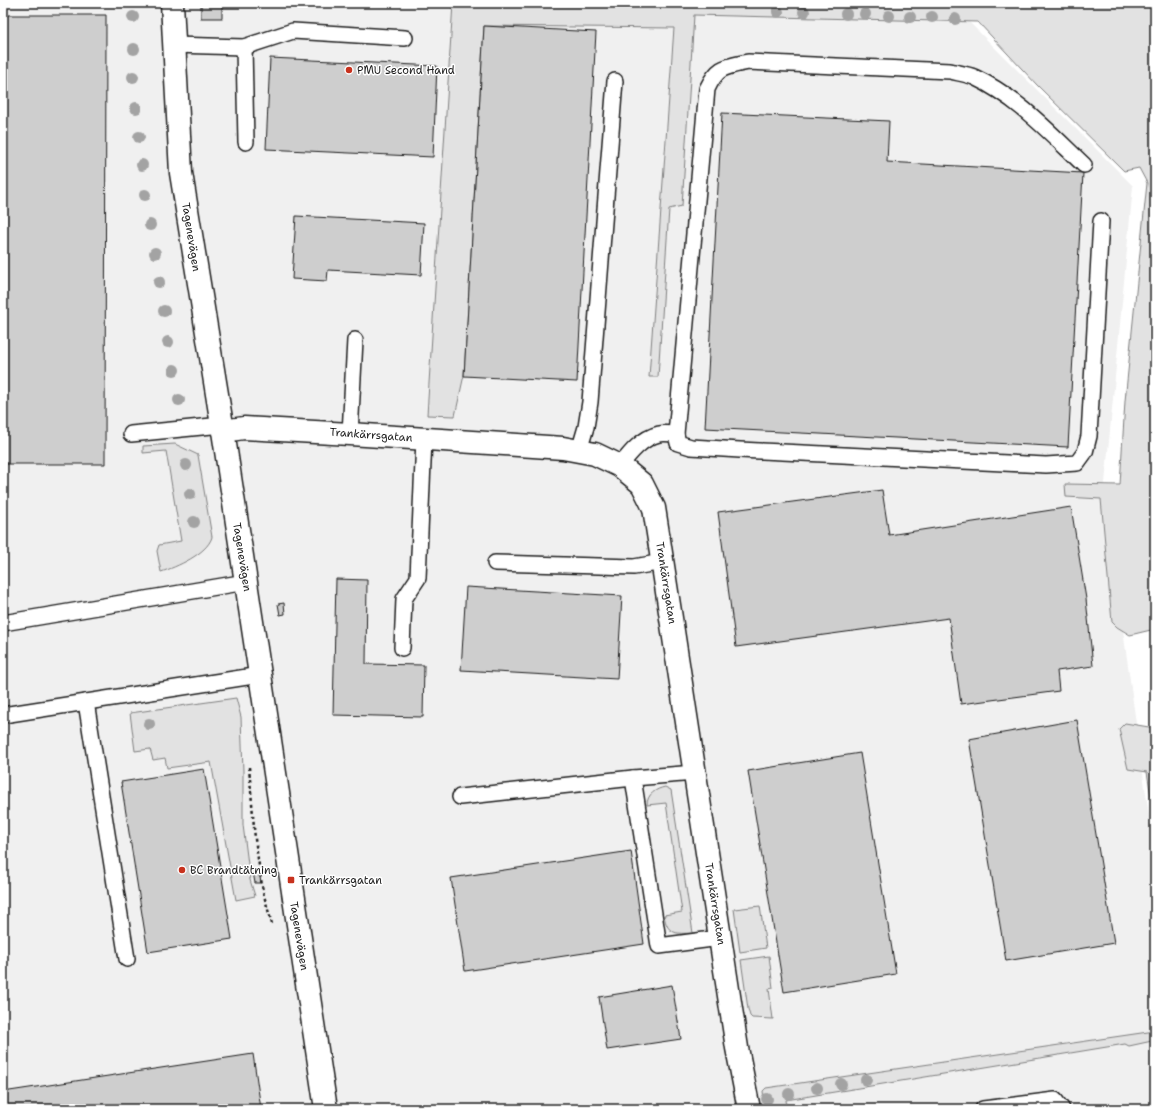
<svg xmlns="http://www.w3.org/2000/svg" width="1158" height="1112" viewBox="0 0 1158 1112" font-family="'Shantell Sans',sans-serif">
<rect width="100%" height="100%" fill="#fff"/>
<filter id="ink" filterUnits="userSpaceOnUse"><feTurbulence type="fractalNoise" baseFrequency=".025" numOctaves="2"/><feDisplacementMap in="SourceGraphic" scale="8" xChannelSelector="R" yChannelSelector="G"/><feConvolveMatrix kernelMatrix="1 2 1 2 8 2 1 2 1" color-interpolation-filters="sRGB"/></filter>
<g filter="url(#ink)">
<!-- built -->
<polygon fill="#f0f0f0" points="3,3 664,3 969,22 1133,186 1104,494 1155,859 1155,1109 3,1109"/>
<!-- green -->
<g fill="#e2e2e2" stroke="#7f7f7f">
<polygon points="453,3 1155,3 1155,629 1130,635 1117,627 1112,622 1101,499 1066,497 1065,484 1120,485 1125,401 1147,183 1139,168 1124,171 1037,85 978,22 694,15 682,206 669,209 658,377 649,377 674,28 484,26 464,375 455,416 427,415"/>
<path d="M175 444 198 455 212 537C207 554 176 567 161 572L157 551 159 545 181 541 166 451 143 453V446Z"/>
<polygon points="236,698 241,717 243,771 243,825 250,880 255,896 236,900 211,762 167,768 165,758 153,760 150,749 135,751 130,713"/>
<polygon points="1125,723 1155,728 1155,822 1147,772 1128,769 1119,729"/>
<path d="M665 787 671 790 693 933C675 934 667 934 664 915L682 912 666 803 647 805C647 794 656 789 665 787Z"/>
<polygon points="760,906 766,948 740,952 734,909"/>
<polygon points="769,956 773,988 769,989 773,1019 752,1018 750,1016 748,1009 741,960"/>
<polygon points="1155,1031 1155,1038 1152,1041 1129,1046 1125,1044 786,1100 787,1109 765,1109 763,1091 766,1088"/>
</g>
<!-- building -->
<g fill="#cecece" stroke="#1c1c1c">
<rect x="201" y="3" width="21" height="15"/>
<polygon points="3,15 106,15 105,464 3,464"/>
<polygon points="484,26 596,32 577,382 464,376"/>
<polygon points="270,58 437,66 433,157 266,149"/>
<polygon points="722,113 889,121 887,162 1083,173 1068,447 705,428"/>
<polygon points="296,216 424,223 421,275 328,270 327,281 292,279"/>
<polygon points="882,490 889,535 1071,507 1086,599 1093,666 1057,671 1059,691 961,704 949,618 736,647 718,512"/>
<polygon points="336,579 367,580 366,664 424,665 423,717 333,715"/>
<polygon points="466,587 622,596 617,679 461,670"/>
<polygon points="284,603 285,614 280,615 278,604"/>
<polygon points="1077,720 1114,943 1006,961 969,739"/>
<polygon points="860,753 896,974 784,992 748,771"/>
<polygon points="204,769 232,939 148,952 121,782"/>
<polygon points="631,851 644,944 465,971 451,878"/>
<polygon points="259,871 261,883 255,883 253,872"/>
<polygon points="672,985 681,1039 607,1050 599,997"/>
<polygon points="253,1054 261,1109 3,1109 3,1092"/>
</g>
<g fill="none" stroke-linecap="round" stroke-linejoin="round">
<!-- service casing -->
<g stroke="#1c1c1c" stroke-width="18">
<g id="service">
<polyline points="173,45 244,47 293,31 405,38"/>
<polyline points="244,47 246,142"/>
<path d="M1084 165C1050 133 1017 97 974 77 967 74 958 73 950 71L748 62C725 67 718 66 707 89L676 434 678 443 691 447 740 450 1046 465 1077 463 1085 452 1089 436 1101 221"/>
<polyline points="131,434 222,425"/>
<polyline points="350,434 355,340"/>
<polyline points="579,451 586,427 590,402 615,81"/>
<path d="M620 466C630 453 642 438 659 434 664 433 671 434 676 434"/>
<polyline points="495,563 634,567 663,562"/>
<polyline points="3,623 246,582"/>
<polyline points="402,648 404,599 418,578 424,439"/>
<polyline points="86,702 127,959"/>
<polyline points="3,715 260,675"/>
<polyline points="695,773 633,778 659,946 720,938"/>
<polyline points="460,797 633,778"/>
<polyline points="983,1109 1055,1100 1062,1109"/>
</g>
</g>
<!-- minor casing -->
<g stroke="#1c1c1c" stroke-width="25">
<polyline id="minor" points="223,431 244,428 350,434 563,448 595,454 620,466 642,484 654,508 659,540 737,1048 749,1109"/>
</g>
<!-- tertiary casing -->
<g stroke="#1c1c1c" stroke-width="25">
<polyline id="tertiary" points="172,3 181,173 223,431 326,1109"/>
</g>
<!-- path -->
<polyline stroke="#1c1c1c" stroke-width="2.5" stroke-dasharray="3 3" stroke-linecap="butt" points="249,767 255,839 263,892 272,924"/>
<!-- service -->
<use href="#service" stroke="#fff" stroke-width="15"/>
<!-- minor -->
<use href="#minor" stroke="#fff" stroke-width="22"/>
<!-- tertiary -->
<use href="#tertiary" stroke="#fff" stroke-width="22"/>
</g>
<!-- trees -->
<g fill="#a3a3a3">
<circle cx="778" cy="12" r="6"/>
<circle cx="804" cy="12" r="6"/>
<circle cx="846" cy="14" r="6"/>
<circle cx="865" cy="14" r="6"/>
<circle cx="889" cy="16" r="6"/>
<circle cx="133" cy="17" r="6"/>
<circle cx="910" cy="17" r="6"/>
<circle cx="932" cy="17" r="6"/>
<circle cx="955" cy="19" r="6"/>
<circle cx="134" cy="49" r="6"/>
<circle cx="133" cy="77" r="6"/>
<circle cx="136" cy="108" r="6"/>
<circle cx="139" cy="137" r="6"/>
<circle cx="142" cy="165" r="6"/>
<circle cx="145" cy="195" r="6"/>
<circle cx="150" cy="225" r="6"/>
<circle cx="155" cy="253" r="6"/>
<circle cx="159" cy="282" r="6"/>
<circle cx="164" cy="311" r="6"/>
<circle cx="168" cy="342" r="6"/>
<circle cx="174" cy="370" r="6"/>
<circle cx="179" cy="400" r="6"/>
<circle cx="186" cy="465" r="6"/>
<circle cx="190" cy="494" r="6"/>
<circle cx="194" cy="522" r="6"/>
<circle cx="149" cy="724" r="6"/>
<circle cx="866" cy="1080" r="6"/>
<circle cx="841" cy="1084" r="6"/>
<circle cx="817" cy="1088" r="6"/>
<circle cx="789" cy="1094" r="6"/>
<circle cx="767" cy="1099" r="6"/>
</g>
</g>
<!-- markers -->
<g fill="#c8321e" stroke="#fff" stroke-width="1.5">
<circle cx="349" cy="70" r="4"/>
<circle cx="182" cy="870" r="4"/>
<rect x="287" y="876" width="8" height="8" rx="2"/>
</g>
<g text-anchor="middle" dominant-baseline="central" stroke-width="3" stroke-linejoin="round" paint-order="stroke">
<!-- poi labels -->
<g font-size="11" fill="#1c1c1c" stroke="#fff" text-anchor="start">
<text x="357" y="70">PMU Second Hand</text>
<text x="190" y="870">BC Brandtätning</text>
<text x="299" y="880">Trankärrsgatan</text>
</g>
<!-- street labels -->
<g font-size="11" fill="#1c1c1c" stroke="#fff">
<text transform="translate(191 237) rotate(81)">Tagenevägen</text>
<text transform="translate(371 435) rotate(4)">Trankärrsgatan</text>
<text transform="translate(242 557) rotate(81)">Tagenevägen</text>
<text transform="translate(666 583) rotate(81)">Trankärrsgatan</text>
<text transform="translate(715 904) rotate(81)">Trankärrsgatan</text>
<text transform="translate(299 936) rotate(81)">Tagenevägen</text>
</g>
</g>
<!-- margin -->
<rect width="1158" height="1112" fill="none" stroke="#fff" stroke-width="16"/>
<rect x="8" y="8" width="1142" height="1096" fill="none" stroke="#1c1c1c" stroke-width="1.5" filter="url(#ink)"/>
</svg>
